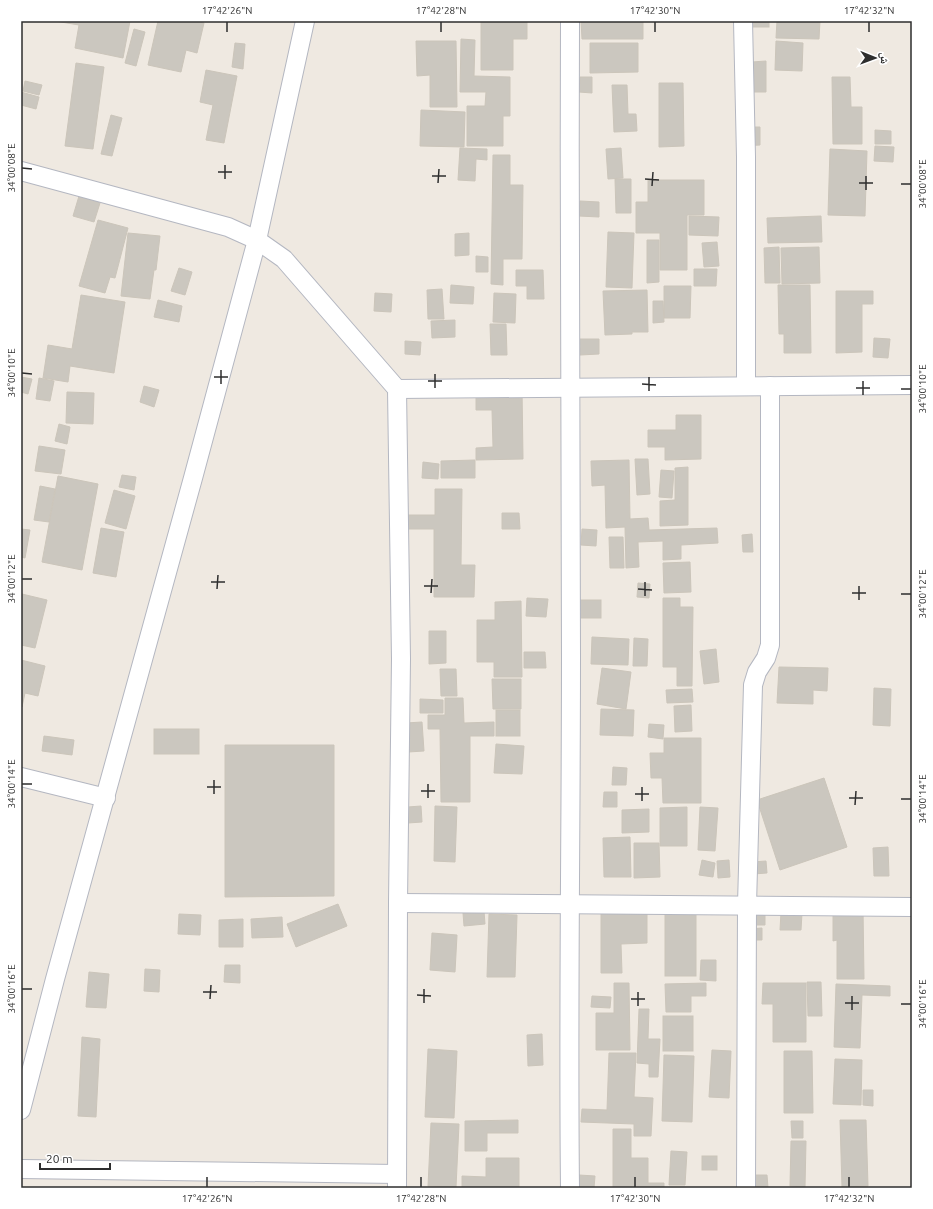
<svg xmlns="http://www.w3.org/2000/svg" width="933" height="1209" viewBox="0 0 933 1209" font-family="Ubuntu,'Noto Naskh Arabic',sans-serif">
<rect width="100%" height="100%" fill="#efe9e1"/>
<!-- building -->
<g fill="#cbc7bf" stroke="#cbc5ba">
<polygon points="55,21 130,21 123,58 75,48 79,25"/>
<polygon points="158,21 193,21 204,23 197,53 186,50 181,72 148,65"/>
<polygon points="481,21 527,21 527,39 513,39 513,70 481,70"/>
<polygon points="581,21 643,21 643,39 582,39"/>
<rect x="748" y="21" width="21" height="6"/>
<polygon points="777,21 820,21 819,39 776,38"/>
<polygon points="134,29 145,32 136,66 125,63"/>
<polygon points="461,39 475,40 474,76 510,77 510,116 503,116 503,146 467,146 467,106 485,106 486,92 460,92"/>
<polygon points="416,41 456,41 457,107 430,107 430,75 417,76"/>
<polygon points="776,41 803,43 802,71 775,70"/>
<polygon points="235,43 245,44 243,69 232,67"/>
<polygon points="590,43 638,43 638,72 590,73"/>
<polygon points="766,61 766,92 752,92 752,62"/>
<polygon points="76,63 104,67 93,149 65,146"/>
<polygon points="206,70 237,76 224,143 206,140 213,105 200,102"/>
<polygon points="580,77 592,77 592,93 579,92"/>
<polygon points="832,77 850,77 851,107 862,107 862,144 833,144"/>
<polygon points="25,81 42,85 39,95 23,91"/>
<polygon points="659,83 683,83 684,146 659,147"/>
<polygon points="612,85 627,85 628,114 636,114 637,131 614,132"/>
<polygon points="21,92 39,97 36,109 21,105"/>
<polygon points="421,110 465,112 464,147 420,146"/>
<polygon points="111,115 122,118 112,156 101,154"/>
<polygon points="740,127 760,127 760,145 740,146"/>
<polygon points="875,130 891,131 891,144 875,144"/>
<polygon points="875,146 894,147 893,162 874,161"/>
<polygon points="460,148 487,149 487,160 476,159 475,181 458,180"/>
<polygon points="621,148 623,178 608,179 606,149"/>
<polygon points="830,149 867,151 865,216 828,215"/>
<polygon points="493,155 510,155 510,185 523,185 522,259 503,259 503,285 491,284"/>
<polygon points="615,179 631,179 631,213 616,213"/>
<polygon points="648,180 704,180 704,215 687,215 687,270 660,270 660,233 636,233 636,202 648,202"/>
<polygon points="79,196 100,203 94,222 73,216"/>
<polygon points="580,201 599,202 599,217 579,216"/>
<polygon points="689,216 719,217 718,236 689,235"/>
<polygon points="821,216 822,242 768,243 767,218"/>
<polygon points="98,220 128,228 115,278 110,277 105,293 79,286"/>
<polygon points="608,232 634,233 632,288 606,287"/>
<polygon points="128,233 160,236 156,270 154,270 150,299 121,296"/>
<polygon points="469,233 469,255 455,256 455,234"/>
<polygon points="647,240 659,240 659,282 647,283"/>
<polygon points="717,242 719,266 704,267 702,243"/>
<polygon points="779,247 780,283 765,283 764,248"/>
<polygon points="819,247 820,283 782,284 781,248"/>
<polygon points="476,256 488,257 488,272 476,272"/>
<polygon points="179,268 192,272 185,295 171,291"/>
<polygon points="694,269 717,269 716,286 694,286"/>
<polygon points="516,270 543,270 544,299 527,299 527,286 516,286"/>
<polygon points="451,285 474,287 473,304 450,303"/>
<polygon points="778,285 810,285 811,353 784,353 784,334 779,334"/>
<polygon points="664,286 691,286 690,318 664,318"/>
<polygon points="442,289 444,319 428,319 427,290"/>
<polygon points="647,290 648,332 632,332 632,334 605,335 603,291"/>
<polygon points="836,291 873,291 873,304 862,304 862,352 836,353"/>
<polygon points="375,293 392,294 391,312 374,311"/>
<polygon points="494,293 516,294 515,323 493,322"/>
<polygon points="81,295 125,302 114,373 70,366 68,382 43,378 48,345 72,349"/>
<polygon points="158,300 182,306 179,322 154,317"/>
<polygon points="653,301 663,301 664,322 653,323"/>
<polygon points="455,320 455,337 432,338 431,321"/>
<polygon points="490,324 506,324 507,355 491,355"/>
<polygon points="874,338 890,339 888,358 873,357"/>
<polygon points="579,339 599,339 599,354 580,355"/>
<polygon points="405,341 421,342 420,355 405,354"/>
<polygon points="21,377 32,379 28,394 21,392"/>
<polygon points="39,378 54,381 50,401 36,399"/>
<polygon points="144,386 159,390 154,407 140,402"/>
<polygon points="522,389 523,459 476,460 476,448 493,447 492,410 476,410 476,390"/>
<polygon points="67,392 94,393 93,424 66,423"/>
<polygon points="676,415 701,415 701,459 665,460 665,447 648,447 648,430 676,430"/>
<polygon points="59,424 70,427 67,444 55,441"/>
<polygon points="39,446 65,450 61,474 35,471"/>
<polygon points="635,459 648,459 650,494 637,495"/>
<polygon points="475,460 475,478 441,478 441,461"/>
<polygon points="629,460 630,519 648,518 649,530 717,528 718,543 681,545 681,559 663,560 663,541 638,542 639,567 626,568 625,527 606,528 605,485 592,486 591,461"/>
<polygon points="423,462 439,464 438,479 422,478"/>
<polygon points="688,467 688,525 660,526 660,501 675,500 675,468"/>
<polygon points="661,470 674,471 672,498 659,497"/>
<polygon points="122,475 136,477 134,490 119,487"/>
<polygon points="58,476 98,484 82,570 42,562"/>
<polygon points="40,486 55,489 49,522 34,520"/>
<polygon points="435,489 462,489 461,565 475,565 474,597 434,597 434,529 407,529 407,515 435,515"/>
<polygon points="114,490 135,496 126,529 105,523"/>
<polygon points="502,513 519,513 520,529 502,529"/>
<polygon points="101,528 124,532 116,577 93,573"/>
<polygon points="21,529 30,530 25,558 21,557"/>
<polygon points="582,529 597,530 596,546 581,545"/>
<polygon points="752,534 753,552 743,552 742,535"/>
<polygon points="609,537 623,537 624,568 610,568"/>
<polygon points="690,562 691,592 664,593 663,563"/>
<polygon points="638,583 650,584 649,598 637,597"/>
<polygon points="22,594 47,600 35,648 21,645 21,600"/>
<polygon points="527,598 548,599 546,617 526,616"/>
<polygon points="663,598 680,598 680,607 693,607 692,686 677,686 677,667 663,667"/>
<rect x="580" y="600" width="21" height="18"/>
<polygon points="521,601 522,677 494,677 494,662 477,662 477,620 495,620 495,602"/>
<polygon points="429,631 446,631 446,663 429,664"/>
<polygon points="592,637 629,639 628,665 591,664"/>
<polygon points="634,638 648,639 647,666 633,666"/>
<polygon points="716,649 719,682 704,684 700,651"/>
<polygon points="524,652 545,652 546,668 524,668"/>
<polygon points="21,660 45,666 38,696 25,693 22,707"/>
<polygon points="779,667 828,668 827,691 813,690 813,704 777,703"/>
<polygon points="602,668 631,672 626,709 597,704"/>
<polygon points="440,669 456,669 457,696 441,696"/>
<polygon points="492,679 521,679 521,709 493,709"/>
<polygon points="874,688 891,689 890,726 873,725"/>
<polygon points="692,689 693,702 667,703 666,690"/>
<polygon points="445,698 463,698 464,723 494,722 494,736 470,736 470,802 441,802 440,729 428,729 428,715 445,715"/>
<polygon points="420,699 443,700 443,713 420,713"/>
<polygon points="691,705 692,731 675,732 674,706"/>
<polygon points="601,709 634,710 633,736 600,735"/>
<rect x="496" y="710" width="24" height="26"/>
<polygon points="422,722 424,751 408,752 406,723"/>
<polygon points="649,724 664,725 663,739 648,737"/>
<rect x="154" y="729" width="45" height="25"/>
<polygon points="44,736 74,740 72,755 42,751"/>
<polygon points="664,738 701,738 701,803 663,803 662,778 651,778 650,753 664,753"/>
<polygon points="496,744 524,746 522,774 494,773"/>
<polygon points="225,745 334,745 334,896 225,897"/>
<polygon points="613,767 627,768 626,785 612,785"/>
<polygon points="824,778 847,847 780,870 757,800"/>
<polygon points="604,792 617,792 617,807 603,807"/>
<polygon points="421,806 422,822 408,823 408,807"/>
<polygon points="435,806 457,807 455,862 434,861"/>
<polygon points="687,807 687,846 660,846 660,808"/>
<polygon points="700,807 718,808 715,851 698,850"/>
<polygon points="649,809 649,832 622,833 622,810"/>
<polygon points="630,837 631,877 604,877 603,838"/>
<polygon points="634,843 659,843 660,877 634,878"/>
<polygon points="888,847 889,876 874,876 873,848"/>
<polygon points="702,860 715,863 713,877 699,875"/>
<polygon points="729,860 730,877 718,878 717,861"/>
<polygon points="766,861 767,873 753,874 752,862"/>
<polygon points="765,900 765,925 743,925"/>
<polygon points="338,904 347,926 296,947 287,924"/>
<polygon points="863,909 864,979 837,979 837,940 833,941 833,910"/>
<polygon points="484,911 485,924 464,926 463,913"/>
<polygon points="601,912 647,912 647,943 621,944 622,973 601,973"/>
<rect x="665" y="912" width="31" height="64"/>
<polygon points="781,912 802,913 801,930 780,930"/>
<polygon points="179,914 201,915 200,935 178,934"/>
<polygon points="489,914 517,915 515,977 487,977"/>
<polygon points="282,917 283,937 252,938 251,919"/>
<polygon points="243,919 243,947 219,947 219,920"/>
<polygon points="762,928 762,940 748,940 748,929"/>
<polygon points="432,933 457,935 455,972 430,970"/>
<polygon points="701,960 716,960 716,981 700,980"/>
<polygon points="225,965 240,965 240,983 224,982"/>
<polygon points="145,969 160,970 159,992 144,991"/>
<polygon points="89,972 109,974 106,1008 86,1007"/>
<polygon points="807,982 821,982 822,1016 808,1016"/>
<polygon points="614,983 629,983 630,1050 596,1050 596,1013 614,1013"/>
<polygon points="706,983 706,996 691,996 691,1012 666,1012 665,984"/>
<polygon points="763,983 806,983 806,1042 773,1042 773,1004 762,1004"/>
<polygon points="836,984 890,986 890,996 862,995 860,1048 834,1047"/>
<polygon points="592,996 611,997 610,1008 591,1007"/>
<polygon points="639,1009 649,1009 648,1039 660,1039 658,1077 649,1077 649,1064 637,1063"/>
<rect x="663" y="1016" width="30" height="35"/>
<polygon points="542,1034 543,1065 528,1066 527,1035"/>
<polygon points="82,1037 100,1039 96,1117 78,1116"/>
<polygon points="428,1049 457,1051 454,1118 425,1117"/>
<polygon points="712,1050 731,1051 729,1098 709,1097"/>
<polygon points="784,1051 812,1051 813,1113 784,1113"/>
<polygon points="609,1053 636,1053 634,1097 653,1098 651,1136 634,1136 634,1124 581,1122 582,1109 607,1110"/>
<polygon points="664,1055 694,1056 692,1122 662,1121"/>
<polygon points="835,1059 862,1060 861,1105 833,1104"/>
<polygon points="863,1090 873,1090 873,1106 863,1105"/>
<polygon points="518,1120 518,1133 487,1133 487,1151 465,1151 465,1121"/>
<polygon points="840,1120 866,1120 868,1186 842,1187"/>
<polygon points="791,1121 803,1121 803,1138 792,1138"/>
<polygon points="431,1123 459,1124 456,1187 428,1186"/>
<polygon points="613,1129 631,1129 631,1158 648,1158 648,1183 664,1183 664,1188 613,1188"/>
<polygon points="791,1141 806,1141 805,1187 790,1186"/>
<polygon points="671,1151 687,1152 685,1185 669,1185"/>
<rect x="702" y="1156" width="15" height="14"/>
<polygon points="486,1158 519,1158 519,1188 462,1188 462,1176 486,1177"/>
<polygon points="579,1175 595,1176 594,1188 577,1188"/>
<polygon points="753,1175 767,1175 768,1188 753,1188"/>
</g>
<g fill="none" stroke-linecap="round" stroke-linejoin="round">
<!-- minor casing -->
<g stroke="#b4b7c1" stroke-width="20">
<g id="minor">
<polyline points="743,21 746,157 746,386"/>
<polyline points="21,171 228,227 257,240 284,259 397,389 401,659 398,903 397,1188"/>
<polyline points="397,389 912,385"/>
<polyline points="21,777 106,798"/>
<polyline points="398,903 912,907"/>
<polyline points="21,1110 55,979 193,478 257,240 305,21"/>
<polyline points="21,1169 397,1174"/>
<path d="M570 1188C568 1010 571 832 571 654 571 443 569 232 570 21"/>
<polyline points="746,1188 747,905 753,685 757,672 766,658 770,645 770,386"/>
</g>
</g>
<!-- minor -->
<use href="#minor" stroke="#fff" stroke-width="18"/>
</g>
<!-- ticks -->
<path fill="none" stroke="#2e2e2e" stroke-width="1.5" d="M227 32V22M441 32V22M655 32V22M869 32V22M22 168 32 169M218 172H232M432 176H446M225 179V165M645 179 659 180M438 183 439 169M859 183H873M901 184H911M652 186 653 172M866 190V176M22 373 32 374M214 377H228M428 381H442M221 384V370M642 384 656 385M435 388V374M856 388H870M901 389H911M649 391V377M863 395V381M22 579H32M211 582H225M424 586H438M217 589 218 575M638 589 652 590M431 593 432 579M852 593H866M901 594H911M645 596V582M859 600V586M22 784H32M207 787H221M421 791H435M214 794V780M635 794H649M428 798V784M849 798H863M901 799H911M642 801V787M855 805 856 791M22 989H32M203 992H217M417 995 431 996M210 999 211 985M631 999H645M424 1003V989M845 1003H859M901 1004H911M638 1006V992M852 1010V996M207 1187V1177M421 1187V1177M635 1187V1177M849 1187V1177"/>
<!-- border -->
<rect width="933" height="1209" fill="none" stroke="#ffffff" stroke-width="44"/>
<!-- north arrow -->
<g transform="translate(875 58) rotate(91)" stroke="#ffffff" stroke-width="3" paint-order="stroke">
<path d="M0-3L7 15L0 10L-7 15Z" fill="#2e2e2e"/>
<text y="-6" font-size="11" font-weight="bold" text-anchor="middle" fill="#2e2e2e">ش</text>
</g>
<!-- scale -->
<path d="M40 1163v6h70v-6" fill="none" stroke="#2e2e2e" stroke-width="2"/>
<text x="46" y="1163" font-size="12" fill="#2e2e2e" stroke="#ffffff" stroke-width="3" paint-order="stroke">20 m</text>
<rect x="22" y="22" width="889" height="1165" fill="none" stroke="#2e2e2e" stroke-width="1.5"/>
<g font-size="10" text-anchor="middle" fill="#2e2e2e">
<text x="227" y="14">17°42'26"N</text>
<text x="441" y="14">17°42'28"N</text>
<text x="655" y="14">17°42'30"N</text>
<text x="869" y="14">17°42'32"N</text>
<text transform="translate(11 168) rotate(-90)" y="4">34°00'08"E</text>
<text transform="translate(922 184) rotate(-90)" y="4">34°00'08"E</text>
<text transform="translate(11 373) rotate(-90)" y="4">34°00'10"E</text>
<text transform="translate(922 389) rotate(-90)" y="4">34°00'10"E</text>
<text transform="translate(11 579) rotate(-90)" y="4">34°00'12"E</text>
<text transform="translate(922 594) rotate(-90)" y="4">34°00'12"E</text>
<text transform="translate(11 784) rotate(-90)" y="4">34°00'14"E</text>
<text transform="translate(922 799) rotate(-90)" y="4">34°00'14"E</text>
<text transform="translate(11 989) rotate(-90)" y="4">34°00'16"E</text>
<text transform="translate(922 1004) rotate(-90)" y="4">34°00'16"E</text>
<text x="207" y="1202">17°42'26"N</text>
<text x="421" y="1202">17°42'28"N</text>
<text x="635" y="1202">17°42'30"N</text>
<text x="849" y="1202">17°42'32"N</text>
</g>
</svg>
